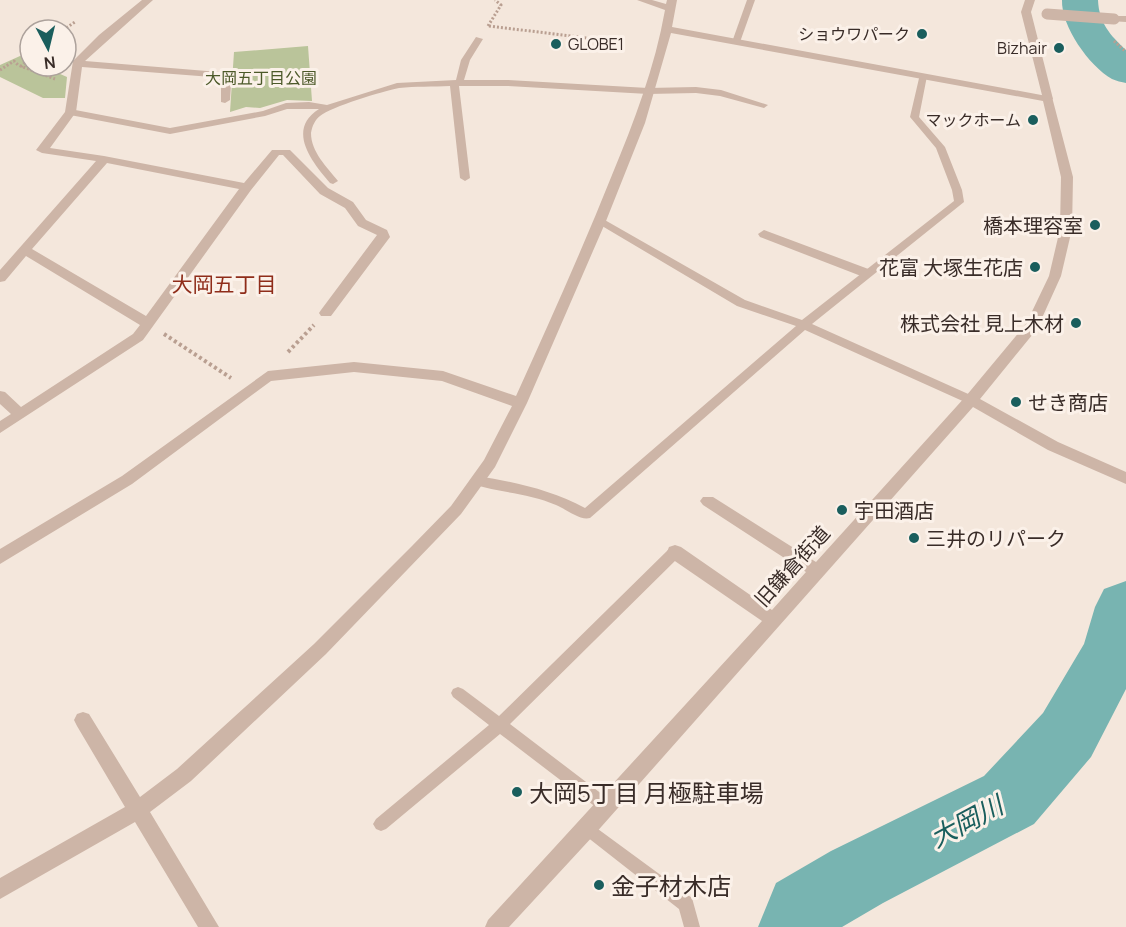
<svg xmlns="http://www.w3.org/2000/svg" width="1126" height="927" viewBox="0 0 1126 927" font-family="Manrope,'Noto Sans JP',sans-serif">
<rect width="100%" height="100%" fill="#f4e7dc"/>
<!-- green -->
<g fill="#bac49a">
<polygon points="308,46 312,101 287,100 260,108 246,107 230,112 234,52"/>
<polygon points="20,56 30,60 30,66 42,66 67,77 65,98 43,98 0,77 0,65"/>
</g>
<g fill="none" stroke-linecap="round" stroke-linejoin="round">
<!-- river -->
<g fill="#78b4b1" fill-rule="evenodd">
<path d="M1062 0H1098C1099 23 1110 35 1126 50V83C1122 82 1116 81 1112 79 1089 66 1061 26 1062 0Z"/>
<polygon points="1126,581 1126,689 1091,757 1034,824 883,903 842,927 758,927 776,883 831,851 984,776 1043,713 1084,644 1095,607 1104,589"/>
</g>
<!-- path-far1 -->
<g stroke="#b99f91" stroke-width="3" stroke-dasharray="2 2" stroke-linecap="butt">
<polyline points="488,26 501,5 495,0"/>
<polyline points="489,26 587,38"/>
<polyline points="63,30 75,22"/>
<polyline points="1114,41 1126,52"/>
<polyline points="21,67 30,57"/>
<polyline points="0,70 14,61 18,65 55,79"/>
</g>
<!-- path -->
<g stroke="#b99f91" stroke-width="4" stroke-dasharray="3 3" stroke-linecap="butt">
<polyline points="164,334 231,378"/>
<polyline points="288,352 314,325"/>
</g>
<!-- service -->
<g fill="#cdb5a7" fill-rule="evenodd">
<polygon points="747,0 755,0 740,42 733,44 732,42"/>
<path d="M476 37 483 39 470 60 464 80H508L648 88 696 87 721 90 768 105 764 108 720 96 696 93 648 94 508 86H459L470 178 465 181 460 178 450 86C433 87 415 86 399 88 383 91 331 107 320 116 315 120 312 126 311 133 311 152 327 167 338 181L333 184 330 183C312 162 286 130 319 109H287L265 116 170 134 70 115 66 112 70 109 170 128 263 111 286 103 309 102 327 105 397 83 456 80 461 60Z"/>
<path d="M920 74 927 76 919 117 945 147 962 190 964 202 812 324 975 397 977 400 975 403H967L805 330 590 518C580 521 566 509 556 505 529 493 500 493 473 484L471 481 473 478 477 476C515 482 551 490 585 508L796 326 737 306 597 223V219H603L745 300 802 320 954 201 952 190 936 148 910 117Z"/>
<polygon points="675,547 680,548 681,552 680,556 510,724 611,801 614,806 611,811 606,813 601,811 500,734 386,829 381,831 376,829 373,824 376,819 489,725 453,697 451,693 453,689 458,687 463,689 499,716 670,548"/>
<polygon points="587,821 692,898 700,927 684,927 679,909 582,833 579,828 582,823"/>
</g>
<!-- minor -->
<g fill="#cdb5a7" fill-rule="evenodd">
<path d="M142 0H153L85 61 219 72 231 85 230 100 225 103 221 102V86L212 77 82 67 76 112 50 148 104 156 244 183 272 150H290L328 188 353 202 366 220 387 230 390 237 331 316H321L319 313 321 310 377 235 358 226 345 208 320 194 283 155H279L251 190 143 340 0 433V421L11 414 0 404V391L5 392 21 407 133 334 140 325 26 256 5 281 0 282V270L96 161 42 153 36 150 65 112 73 61 99 35ZM107 163 239 189 146 316 32 249Z"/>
<path d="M637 0H652L666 4 667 0H677L672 27 1052 97 1073 177 1072 229 1061 276 1037 329 980 399 1058 442 1126 472V484L1048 450 973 407 594 835 509 927H485L488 920 762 621 669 557 667 552 669 547 675 545 681 547 772 610 806 572 703 505 700 501 703 497H713L816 562 966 396 1026 324 1049 276 1060 229 1061 177 1043 101 671 33 645 123 606 221 527 403 495 467 461 514 326 654 191 781 150 812 219 927H198L135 822 0 899V878L125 807 77 726 74 720 77 714 83 712 89 714 140 797 177 769 314 644 412 546 451 506 484 460 512 406 442 381 354 372 271 381 132 484 0 564V549L122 476 268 371 354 362 443 371 516 396C549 323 582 250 612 175 634 122 655 67 665 10Z"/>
<polygon points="764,230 871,270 872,273 866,277 861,276 760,237 758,234"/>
</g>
<!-- tertiary -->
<g fill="#cdb5a7" fill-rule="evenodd">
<polygon points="1025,0 1035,0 1031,12 1053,99 1048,102 1043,99 1021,12"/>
<polygon points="1114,16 1126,16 1126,22 1110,21 1109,19"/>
</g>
<!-- tertiary-bridge -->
<polyline stroke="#cdb5a7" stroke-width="11" points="1047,14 1114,19"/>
</g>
<!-- markers -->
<g fill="#1a5e5d" stroke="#fbf1e9" stroke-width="2">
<circle cx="922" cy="34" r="6"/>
<circle cx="556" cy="44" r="6"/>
<circle cx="1059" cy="48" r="6"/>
<circle cx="1033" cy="120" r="6"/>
<circle cx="1095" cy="225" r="6"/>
<circle cx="1035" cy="267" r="6"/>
<circle cx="1076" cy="323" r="6"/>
<circle cx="1016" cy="402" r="6"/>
<circle cx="842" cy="510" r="6"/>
<circle cx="914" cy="538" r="6"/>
<circle cx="517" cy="792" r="6"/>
<circle cx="599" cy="885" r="6"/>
</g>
<g text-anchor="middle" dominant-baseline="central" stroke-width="6" stroke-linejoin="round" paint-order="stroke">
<!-- far-poi labels -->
<g font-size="16" fill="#392c28" stroke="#fbf1e9" text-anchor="end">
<text x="910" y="34">ショウワパーク</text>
<text x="568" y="44" text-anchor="start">GLOBE1</text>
<text x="1047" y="48">Bizhair</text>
<text x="1021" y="120">マックホーム</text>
</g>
<!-- far-park labels -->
<g font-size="16" fill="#4c5929" stroke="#fbf1e9">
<text x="261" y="78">大岡五丁目公園</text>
</g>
<!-- poi labels -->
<g font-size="20" fill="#392c28" stroke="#fbf1e9" text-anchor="end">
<text x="1083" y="225">橋本理容室</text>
<text x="1023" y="267">花富 大塚生花店</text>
<text x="1064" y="323">株式会社 見上木材</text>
<text x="1028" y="402" text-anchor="start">せき商店</text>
<text x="854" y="510" text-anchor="start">宇田酒店</text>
<text x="926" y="538" text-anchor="start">三井のリパーク</text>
</g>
<!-- street labels -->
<g font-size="20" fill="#392c28" stroke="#fbf1e9">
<text transform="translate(792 566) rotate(-48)">旧鎌倉街道</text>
</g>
<!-- neighbourhood labels -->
<g font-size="21" fill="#8f2d1a" stroke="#fbf1e9">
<text x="224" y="284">大岡五丁目</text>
</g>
<!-- near-poi labels -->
<g font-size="24" fill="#392c28" stroke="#fbf1e9" text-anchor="start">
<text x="529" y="792">大岡5丁目 月極駐車場</text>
<text x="611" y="885">金子材木店</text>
</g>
<!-- near-water labels -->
<g font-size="26" font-style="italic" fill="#1a5e5d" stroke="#fbf1e9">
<text transform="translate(966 821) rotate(-28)">大岡川</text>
</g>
</g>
<!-- north arrow -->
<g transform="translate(48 48) rotate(173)"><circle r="28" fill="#fbf1e9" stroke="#ada29c" stroke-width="1.5"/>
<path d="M0-4.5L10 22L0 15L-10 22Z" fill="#1a5e5d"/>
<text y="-9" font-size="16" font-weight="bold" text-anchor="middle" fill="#392c28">N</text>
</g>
</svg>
